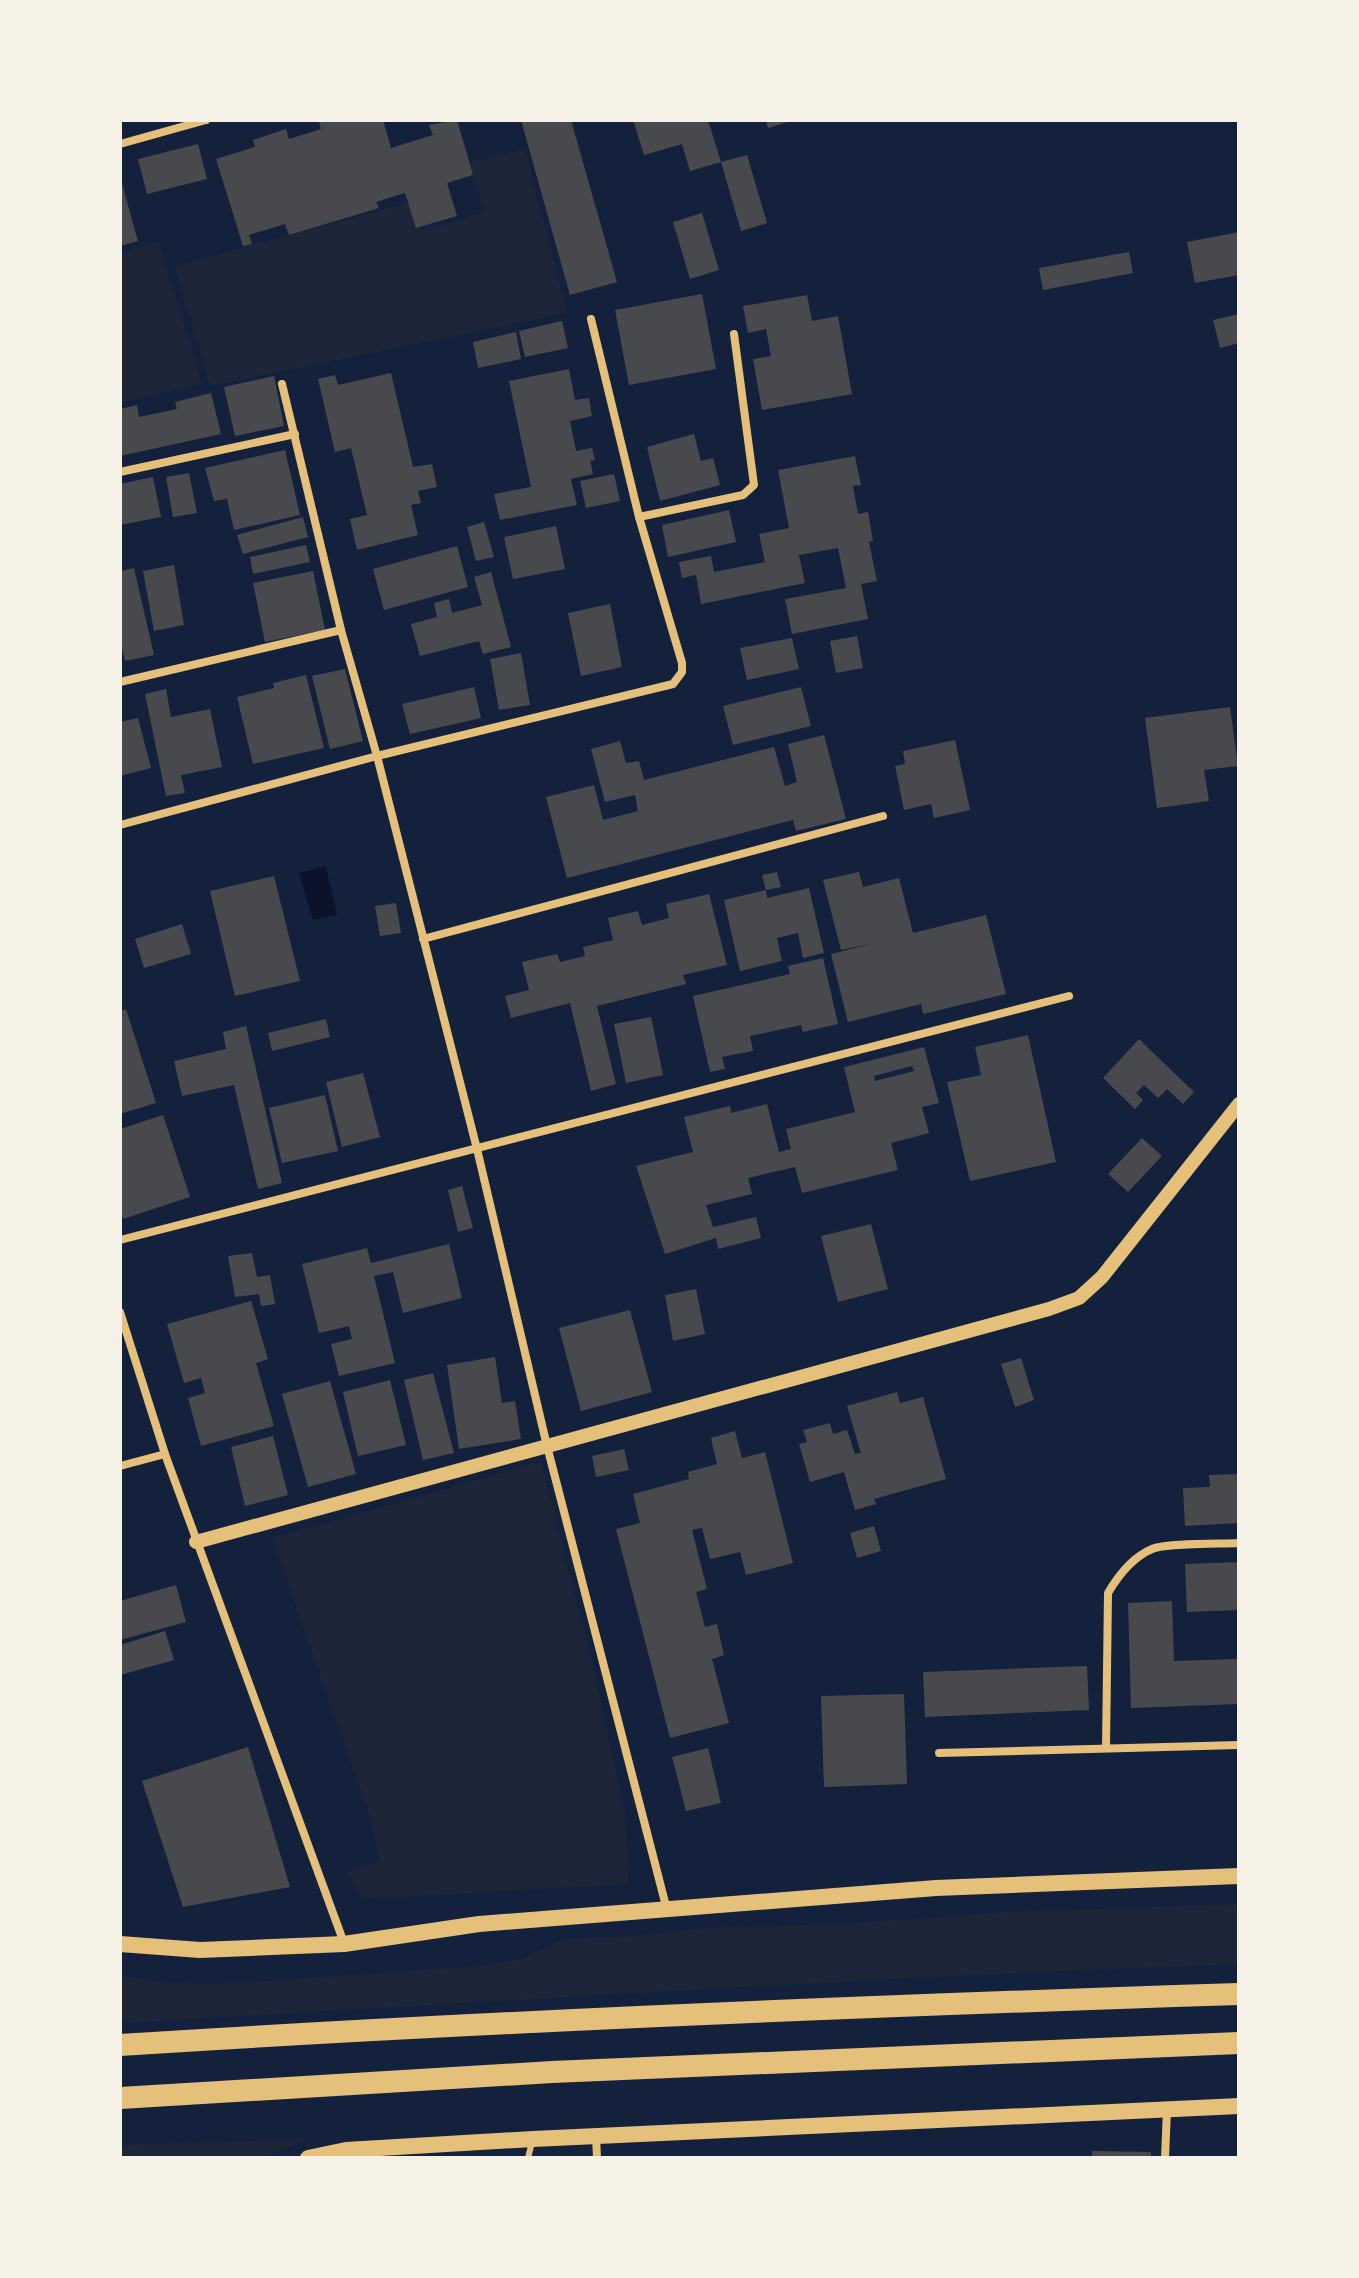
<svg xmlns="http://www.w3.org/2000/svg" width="1359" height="2278" viewBox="0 0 1359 2278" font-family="Poppins,sans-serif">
<rect width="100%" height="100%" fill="#14213d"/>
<!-- green -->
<g fill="#1d2539">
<polygon points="525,149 567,313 210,386 175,266 408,203 418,232 484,212 469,162"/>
<polygon points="159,242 202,384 120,403 120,252"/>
<polygon points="541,1462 594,1671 625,1814 629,1884 362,1899 347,1872 380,1861 369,1814 272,1538"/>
<path d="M1239 1904V1964C866 1977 493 2002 120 2023V1976L169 1983 220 1984 479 1966 519 1960 563 1939 624 1937 708 1928 856 1923 1010 1912Z"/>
<polygon points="309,2139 264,2158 120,2158 120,2145"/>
</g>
<!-- water -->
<polygon fill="#0b132b" points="326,866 337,915 313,920 299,873"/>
<!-- building -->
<g fill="#48494c" fill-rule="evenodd">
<polygon points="325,120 383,120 391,148 433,135 429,125 457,120 473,175 447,183 457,216 416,228 405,193 376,202 379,208 289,235 285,224 249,235 252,244 243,246 216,159 255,147 253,140 286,129 289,139 321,129 319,122"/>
<polygon points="521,120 571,120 617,282 570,295"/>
<polygon points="633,120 708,120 721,162 747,155 767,223 741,231 721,162 690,171 682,144 644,155"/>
<polygon points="766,120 791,120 791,121 768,128"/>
<polygon points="198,144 207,179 147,194 138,159"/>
<polygon points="121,180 138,241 120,246 120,181"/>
<polygon points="702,213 719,270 690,279 673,222"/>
<polygon points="1239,232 1239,275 1195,283 1187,242"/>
<polygon points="1129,252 1133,273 1043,290 1039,268"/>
<polygon points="702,294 716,369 629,385 615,310"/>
<polygon points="807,295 812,321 838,316 852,394 762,410 753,359 771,356 766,329 748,333 743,306"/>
<polygon points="1239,314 1239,343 1220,348 1213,320"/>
<polygon points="562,321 568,348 525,357 519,331"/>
<polygon points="516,332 521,359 478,368 473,342"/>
<polygon points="569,369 575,400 589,398 592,416 570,421 576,451 592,448 595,460 590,461 593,474 571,479 577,505 500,520 494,494 531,487 509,381"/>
<polygon points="391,373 413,467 432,464 437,487 418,491 421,503 411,505 418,535 357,550 350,519 367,515 351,448 335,452 318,379 335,375 338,385"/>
<polygon points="274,376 284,426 235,436 224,387"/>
<polygon points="211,393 221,434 120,456 120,409 137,405 139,417 177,409 175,402"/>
<polygon points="694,434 701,461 713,458 720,485 660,501 647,447"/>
<polygon points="285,450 300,515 234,530 227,499 214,501 205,468"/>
<polygon points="855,456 861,485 853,486 858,514 868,512 873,541 869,542 877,581 861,584 868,619 792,634 785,599 846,588 838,548 799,555 805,583 701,604 696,575 682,578 679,562 711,556 714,572 765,562 759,534 789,528 778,470"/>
<polygon points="189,473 197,513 173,517 166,477"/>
<polygon points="614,474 620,501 586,508 580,481"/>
<polygon points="153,477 161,517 120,525 120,484"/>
<polygon points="729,510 736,542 668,557 662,525"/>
<polygon points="303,517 308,537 243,554 237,535"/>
<polygon points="484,522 494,557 476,561 467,527"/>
<polygon points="556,526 565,569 513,579 504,537"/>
<polygon points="306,545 310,562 253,574 250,557"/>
<polygon points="457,546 468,587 384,610 373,569"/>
<polygon points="174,565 184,625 154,631 143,571"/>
<polygon points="134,568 154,655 125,661 120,640 120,571"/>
<polygon points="313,571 325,630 265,642 253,583"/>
<polygon points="491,572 511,647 483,654 479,641 420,656 411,624 437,617 434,603 449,599 452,613 482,605 474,577"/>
<polygon points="610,604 622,667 581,676 568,613"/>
<polygon points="857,636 863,668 836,673 830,641"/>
<polygon points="792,638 799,669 747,680 740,648"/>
<polygon points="521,653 530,705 499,710 490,659"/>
<polygon points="345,669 363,741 330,749 312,676"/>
<polygon points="306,675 324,748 253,764 237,697 274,688 273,683"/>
<polygon points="474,687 481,718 410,734 402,704"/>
<polygon points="801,687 811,726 733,745 723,706"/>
<polygon points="166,689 171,717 210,709 222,767 181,775 185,793 166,796 145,694"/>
<polygon points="1230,707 1238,766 1204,770 1209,801 1157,808 1145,718"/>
<polygon points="138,718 151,768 120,776 120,722"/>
<polygon points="824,735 846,819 796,831 793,820 567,878 546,797 594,785 603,820 638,811 635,795 605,802 591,749 620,741 626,763 639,761 644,780 774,747 785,786 797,782 788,744"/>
<polygon points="955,740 970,810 934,818 931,804 904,810 895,766 905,764 903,751"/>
<polygon points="777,872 781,887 766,890 767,898 809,888 824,953 803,958 798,933 777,938 782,961 740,971 724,900 766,890 762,875"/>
<polygon points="859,872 863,887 899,878 913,933 986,915 1006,994 923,1014 921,1004 848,1022 831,954 871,944 841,950 823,880"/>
<polygon points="274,876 300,981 235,996 210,891"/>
<polygon points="709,894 727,965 683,975 686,984 597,1006 616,1084 591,1091 570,1003 511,1018 505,996 529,990 522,962 557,954 560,962 585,956 583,947 613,940 608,918 638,911 642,925 669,918 666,904"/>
<polygon points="396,903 401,933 380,936 375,906"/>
<polygon points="182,924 191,954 144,968 135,939"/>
<polygon points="823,958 838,1024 803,1032 801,1025 750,1036 753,1051 722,1057 725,1069 710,1072 693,996 790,974 788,966"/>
<polygon points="126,1009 156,1103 120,1114 120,1011"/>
<polygon points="651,1017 663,1075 626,1083 614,1024"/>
<polygon points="326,1019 330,1037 272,1051 268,1033"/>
<polygon points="246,1026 282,1183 258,1189 234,1085 182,1096 174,1061 226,1049 223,1032"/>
<polygon points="1028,1035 1056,1162 970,1181 947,1082 981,1075 975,1047"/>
<polygon points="1139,1039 1194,1092 1183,1104 1167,1089 1158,1098 1144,1085 1136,1093 1143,1100 1135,1109 1103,1078"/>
<path d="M924 1047 939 1103 922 1107 929 1133 891 1143 898 1170 802 1193 795 1167 748 1178 752 1194 706 1205 713 1227 756 1217 761 1238 718 1249 716 1238 665 1254 636 1166 693 1152 684 1117 730 1106 731 1113 767 1104 779 1152 791 1149 786 1129 855 1112 844 1067ZM912 1066 914 1071 875 1081 874 1076Z"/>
<polygon points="363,1073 380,1137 342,1147 326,1082"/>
<polygon points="325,1095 338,1151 282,1163 269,1108"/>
<polygon points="163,1115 190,1197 123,1219 120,1210 120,1129"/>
<polygon points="1142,1138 1162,1156 1128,1192 1108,1174"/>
<polygon points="462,1186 473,1228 458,1232 448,1190"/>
<polygon points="871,1224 888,1289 838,1302 821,1236"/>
<polygon points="449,1244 462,1298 403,1313 393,1272 374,1276 395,1363 339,1376 331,1344 352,1339 349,1326 319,1333 302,1264 367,1248 371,1263"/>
<polygon points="252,1253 257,1277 270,1275 275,1304 261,1306 259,1294 235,1297 228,1256"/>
<polygon points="696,1289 705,1334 673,1341 665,1295"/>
<polygon points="251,1301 268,1359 256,1363 274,1426 201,1446 188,1398 205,1393 201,1378 184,1383 167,1324"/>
<polygon points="630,1310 652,1392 581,1411 559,1328"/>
<polygon points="495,1357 502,1403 515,1401 521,1439 459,1449 447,1365"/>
<polygon points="1021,1358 1034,1400 1015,1407 1001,1364"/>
<polygon points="433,1373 454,1453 423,1460 404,1380"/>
<polygon points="390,1380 406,1445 358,1456 343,1392"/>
<polygon points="330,1381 356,1474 308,1487 282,1394"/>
<polygon points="897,1392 900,1403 923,1397 946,1479 874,1499 876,1504 855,1510 844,1472 810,1482 799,1444 807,1442 803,1430 830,1423 833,1434 847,1430 855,1454 861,1453 847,1406"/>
<polygon points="735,1431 742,1458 765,1452 793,1563 746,1575 740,1552 710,1559 702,1528 692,1530 707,1589 696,1592 705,1627 717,1624 724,1655 712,1659 729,1723 670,1738 616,1529 640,1523 633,1494 689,1479 688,1472 717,1464 711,1438"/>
<polygon points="273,1436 288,1495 245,1506 231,1447"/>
<polygon points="624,1449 629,1470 596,1477 592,1456"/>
<polygon points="1239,1474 1239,1523 1185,1526 1183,1488 1210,1487 1209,1475"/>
<polygon points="874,1526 881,1551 857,1558 850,1533"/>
<polygon points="1239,1562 1239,1610 1187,1612 1185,1564"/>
<polygon points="176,1585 186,1622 120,1640 120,1601"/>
<polygon points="1172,1601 1174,1661 1239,1659 1239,1704 1131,1708 1128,1603"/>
<polygon points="165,1631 174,1660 120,1675 120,1645"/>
<polygon points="1087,1666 1089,1710 925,1717 923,1672"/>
<polygon points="904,1694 907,1784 824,1787 821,1696"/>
<polygon points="248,1747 290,1887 183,1907 142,1781"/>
<polygon points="708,1748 721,1803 686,1811 672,1757"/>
<polygon points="1092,2151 1151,2152 1151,2158 1092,2158"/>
</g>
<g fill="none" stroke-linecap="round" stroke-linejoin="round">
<!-- service -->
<polyline stroke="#e5c07b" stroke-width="6" points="528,2158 532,2142"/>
<!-- minor -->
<g stroke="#e5c07b" stroke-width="8">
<polyline points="120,144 206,120"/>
<polyline points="282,384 341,630 377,756 477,1149 547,1446 667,1910"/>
<polyline points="120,472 295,434"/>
<polyline points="639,517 743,495 754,485 734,334"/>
<polyline points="120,682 341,630"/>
<polyline points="120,825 377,756 673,684 682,672 682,663 639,517 591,319"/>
<polyline points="423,939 883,816"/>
<polyline points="120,1240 1069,996"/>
<polyline points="120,1312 165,1454 344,1943"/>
<polyline points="120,1466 165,1454"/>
<path d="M1106 1748 1108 1593C1118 1576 1133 1557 1152 1549 1165 1543 1221 1544 1239 1543"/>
<polyline points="939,1753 1239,1745"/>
<polyline points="596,2136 597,2158"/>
<polyline points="1165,2158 1167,2109"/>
</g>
<!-- tertiary -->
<polyline stroke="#e5c07b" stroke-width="14" points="196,1542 1049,1309 1079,1298 1102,1277 1239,1104"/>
<!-- secondary -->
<g stroke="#e5c07b" stroke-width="16">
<polyline points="120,1944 200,1950 344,1944 479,1924 936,1888 1239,1876"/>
<polyline points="308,2158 346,2150 533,2139 1239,2106"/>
</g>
<!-- trunk -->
<g stroke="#e5c07b" stroke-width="22">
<path d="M120 2045C493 2021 866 2006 1239 1994"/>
<polyline points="120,2098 552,2072 1239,2043"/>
</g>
</g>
<!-- border -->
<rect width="1359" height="2278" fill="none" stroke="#f6f1e7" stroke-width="244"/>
</svg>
